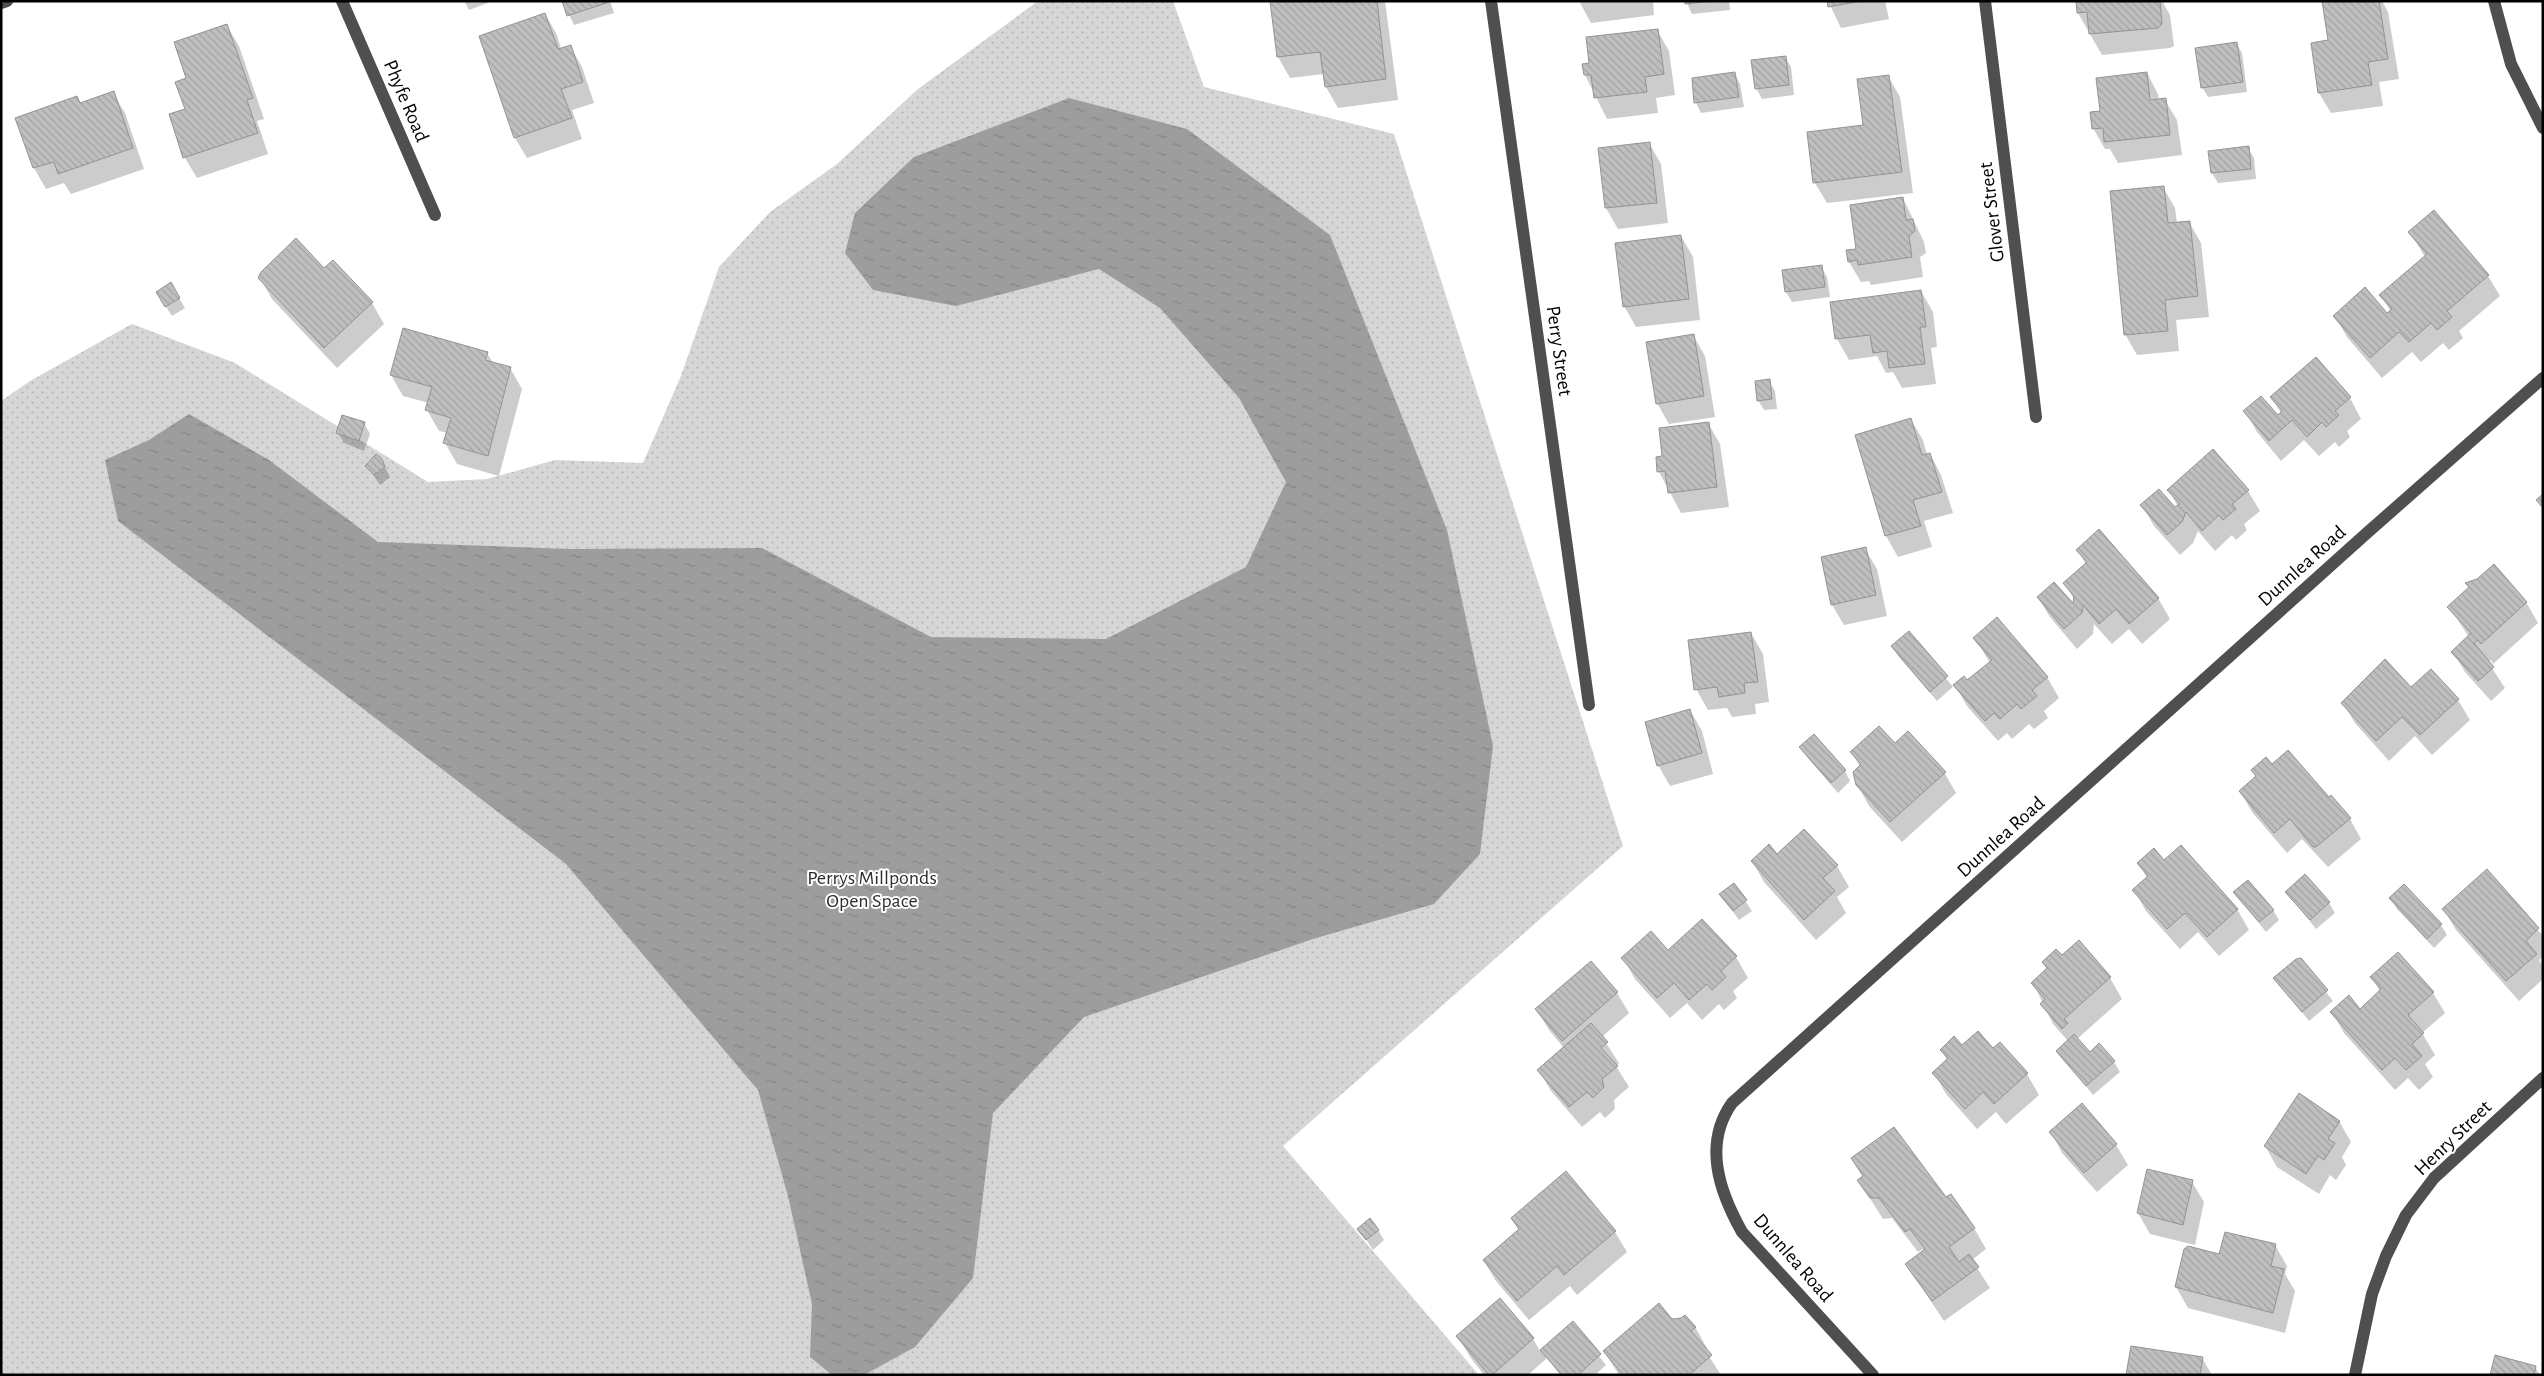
<svg xmlns="http://www.w3.org/2000/svg" width="2544" height="1376" viewBox="0 0 2544 1376" font-family="'Alegreya Sans',sans-serif">
<defs>
<pattern id="park-dots" width="8" height="8" patternUnits="userSpaceOnUse" patternTransform="scale(1.25)"><rect width="8" height="8" fill="#d6d6d6"/><path d="M2 2h.1M6 6h.1" fill="none" stroke="#b6b6b6" stroke-width="1.8" stroke-linecap="round"/></pattern>
<pattern id="water-ripples" width="26" height="14" patternUnits="userSpaceOnUse" patternTransform="scale(1.25)"><rect width="26" height="14" fill="#9d9d9d"/><path d="M2 4q2-2 4 0t4 0M15 11q2-2 4 0t4 0" fill="none" stroke="#858585"/></pattern>
<pattern id="building-back-hatch" width="6" height="6" patternUnits="userSpaceOnUse" patternTransform="scale(1.25)"><rect width="6" height="6" fill="#bfbfbf"/><path d="M-1 5l2 2M0 0l6 6M5-1l2 2" fill="none" stroke="#a2a2a2"/></pattern>
</defs>
<rect width="100%" height="100%" fill="#fff"/>
<!-- park -->
<polygon fill="url(#park-dots)" points="1038,1 1173,1 1204,87 1394,134 1623,846 1283,1146 1479,1375 1,1375 1,401 30,381 132,324 235,363 428,482 487,479 555,460 643,463 681,376 719,267 770,212 837,164 918,89"/>
<!-- water -->
<polygon fill="url(#water-ripples)" points="1069,98 1187,129 1330,235 1447,530 1493,746 1480,854 1434,904 1316,938 1084,1017 993,1113 973,1278 915,1347 864,1375 832,1375 810,1357 812,1304 788,1196 758,1090 566,864 118,521 105,460 149,440 189,414 269,460 378,542 569,549 762,548 931,637 1106,639 1246,567 1286,482 1239,398 1160,308 1099,269 956,306 873,290 845,253 855,213 914,157"/>
<!-- shadow -->
<g fill="#0003">
<polygon points="464,1 493,1 469,10"/>
<polygon points="563,1 610,1 614,13 574,25"/>
<polygon points="1271,1 1385,1 1398,100 1338,108 1326,87 1324,74 1290,78 1278,57"/>
<polygon points="1579,1 1653,1 1654,15 1591,23"/>
<polygon points="1686,1 1729,1 1730,10 1692,14"/>
<polygon points="1828,1 1885,1 1889,19 1841,28"/>
<polygon points="2077,1 2162,1 2170,15 2174,46 2170,48 2102,55 2078,13"/>
<polygon points="2323,1 2382,1 2388,12 2399,79 2379,82 2383,106 2331,113 2319,93 2329,41"/>
<polygon points="545,14 557,35 561,49 570,46 582,67 594,103 572,110 582,139 527,158 515,138"/>
<polygon points="227,26 239,46 264,119 257,121 268,154 197,178 185,158 171,115 186,110 188,79"/>
<polygon points="1657,30 1669,51 1675,95 1656,98 1658,113 1607,119 1585,75 1591,64"/>
<polygon points="2236,43 2242,53 2247,92 2208,97 2202,87"/>
<polygon points="1785,57 1791,67 1794,95 1762,99 1756,88"/>
<polygon points="2147,73 2158,94 2159,100 2165,100 2177,120 2182,155 2118,163 2110,149 2105,149 2093,128 2102,112"/>
<polygon points="1735,74 1740,84 1744,107 1701,113 1696,103 1693,79"/>
<polygon points="1888,76 1900,97 1913,193 1827,203 1815,183 1865,126"/>
<polygon points="113,93 125,113 144,169 71,194 64,183 46,189 34,168 17,119 80,104"/>
<polygon points="1649,143 1661,164 1668,223 1618,229 1606,208 1600,149"/>
<polygon points="2248,148 2254,158 2256,179 2218,183 2212,173"/>
<polygon points="2163,187 2175,208 2177,223 2189,222 2201,243 2209,317 2176,320 2179,351 2137,355 2125,334"/>
<polygon points="1903,198 1924,242 1926,253 1920,257 1923,277 1871,285 1869,281 1861,282 1849,262"/>
<polygon points="2410,232 2488,276 2500,296 2459,331 2463,338 2449,350 2443,343 2421,362 2412,352 2382,378 2347,337 2335,316 2387,315 2391,312 2381,295 2425,257"/>
<polygon points="1681,236 1693,257 1700,320 1636,327 1624,306"/>
<polygon points="333,262 372,303 384,324 337,368 272,299 260,278 324,270"/>
<polygon points="1821,267 1827,277 1830,297 1792,302 1786,292"/>
<polygon points="171,284 185,308 172,316 163,302"/>
<polygon points="1921,291 1933,312 1937,347 1931,348 1936,384 1902,388 1893,372 1886,373 1877,356 1849,360 1837,339 1832,303"/>
<polygon points="1693,335 1705,356 1715,417 1669,424 1657,403"/>
<polygon points="487,353 493,363 510,368 522,389 499,476 457,464 445,443 448,433 439,431 427,410 429,403 403,396 391,375"/>
<polygon points="1769,381 1775,391 1777,409 1764,410 1758,400"/>
<polygon points="2272,397 2350,398 2361,419 2347,431 2350,437 2339,447 2335,442 2319,456 2304,440 2281,461 2257,432 2245,411 2278,417 2281,413"/>
<polygon points="1911,420 1923,440 1927,455 1930,454 1941,475 1953,513 1924,521 1932,547 1898,557 1886,536 1856,435"/>
<polygon points="364,423 370,434 364,451 344,443 338,433"/>
<polygon points="1708,423 1720,444 1729,507 1681,513 1659,472 1657,458 1664,457"/>
<polygon points="381,459 390,477 380,485 367,466"/>
<polygon points="2169,490 2248,491 2260,511 2244,524 2247,530 2236,540 2232,535 2215,551 2198,531 2193,543 2180,555 2154,526 2142,505 2175,509 2178,507"/>
<polygon points="1865,549 1877,569 1887,616 1844,625 1832,605"/>
<polygon points="2078,550 2158,598 2170,619 2142,644 2129,629 2112,644 2094,624 2093,634 2077,649 2050,617 2038,597 2074,605 2075,601 2065,584 2086,565"/>
<polygon points="2526,602 2538,623 2493,664 2491,660 2488,662 2505,688 2491,701 2465,672 2453,652 2469,637 2449,607"/>
<polygon points="1751,633 1763,654 1769,702 1755,704 1756,714 1732,717 1727,708 1708,710 1696,689"/>
<polygon points="1909,633 1953,687 1964,678 1967,682 1990,663 1975,638 2047,677 2059,698 2044,711 2048,718 2034,729 2029,724 2012,739 2007,733 1998,741 1967,706 1955,685 1937,701 1899,657 1893,647"/>
<polygon points="2385,661 2411,689 2458,700 2470,720 2432,755 2415,736 2389,761 2355,723 2343,703"/>
<polygon points="1690,710 1702,731 1713,774 1670,786 1658,765"/>
<polygon points="1895,745 1944,772 1956,793 1902,842 1869,806 1857,784 1860,767 1852,753"/>
<polygon points="1801,747 1845,771 1850,781 1838,793 1807,757"/>
<polygon points="2272,766 2328,799 2350,819 2361,839 2328,867 2302,839 2287,853 2252,812 2240,791 2256,778 2252,770"/>
<polygon points="1777,855 1837,866 1849,887 1837,897 1846,913 1816,940 1764,882 1752,861"/>
<polygon points="2164,862 2237,909 2249,930 2219,956 2198,932 2180,949 2146,911 2134,890 2147,878 2139,864"/>
<polygon points="2486,871 2543,936 2543,957 2539,960 2543,966 2543,979 2519,1001 2456,930 2444,910"/>
<polygon points="1734,885 1752,911 1739,920 1721,895"/>
<polygon points="2404,885 2441,925 2447,935 2434,948 2397,909 2391,898"/>
<polygon points="2287,892 2329,903 2335,913 2316,929"/>
<polygon points="2235,893 2273,910 2279,920 2266,932"/>
<polygon points="2079,942 2110,978 2122,999 2077,1039 2090,1053 2114,1062 2120,1072 2093,1095 2057,1051 2068,1041 2053,1024 2033,983 2048,970 2043,962 2062,957"/>
<polygon points="1668,952 1736,957 1748,978 1733,991 1737,998 1724,1010 1719,1004 1702,1020 1687,1003 1670,1018 1635,979 1623,958"/>
<polygon points="2301,960 2333,1001 2309,1021 2275,978"/>
<polygon points="2372,977 2433,993 2445,1013 2422,1033 2435,1055 2425,1064 2433,1077 2419,1090 2408,1078 2395,1090 2344,1033 2332,1012 2360,1010 2380,992"/>
<polygon points="1617,993 1629,1013 1602,1037 1619,1063 1616,1066 1629,1087 1614,1100 1615,1109 1605,1118 1600,1112 1582,1127 1551,1091 1539,1071 1564,1048 1549,1030 1537,1010"/>
<polygon points="1962,1047 1993,1050 2027,1074 2039,1095 2006,1124 1996,1112 1977,1129 1946,1094 1934,1073 1947,1060 1941,1050"/>
<polygon points="2339,1121 2351,1142 2342,1157 2346,1165 2336,1180 2330,1175 2319,1194 2277,1167 2265,1146"/>
<polygon points="2051,1132 2116,1145 2128,1165 2097,1192 2062,1153"/>
<polygon points="1853,1159 1946,1199 1974,1228 1986,1249 1972,1260 1990,1288 1944,1321 1906,1264 1924,1251 1923,1249 1918,1252 1892,1218 1883,1219 1859,1181 1863,1177"/>
<polygon points="2192,1182 2204,1202 2195,1245 2150,1234 2138,1213"/>
<polygon points="1512,1219 1615,1232 1627,1252 1577,1295 1570,1286 1529,1320 1496,1281 1484,1261 1519,1230"/>
<polygon points="1359,1229 1378,1230 1384,1240 1373,1250"/>
<polygon points="2275,1245 2287,1266 2285,1274 2295,1291 2285,1333 2188,1308 2176,1287 2220,1256"/>
<polygon points="1500,1300 1533,1339 1540,1351 1573,1323 1606,1365 1595,1375 1560,1375 1547,1358 1528,1375 1484,1375 1470,1357 1458,1336"/>
<polygon points="1672,1320 1682,1320 1695,1327 1707,1348 1705,1350 1721,1375 1619,1375 1604,1351"/>
<polygon points="2202,1358 2212,1375 2128,1375"/>
<polygon points="2535,1367 2540,1375 2492,1375"/>
</g>
<!-- building -->
<g fill="url(#building-back-hatch)" stroke="#939393">
<polygon points="562,1 609,1 609,2 567,16"/>
<polygon points="1270,1 1377,1 1386,79 1325,87 1320,52 1277,57"/>
<polygon points="1685,1 1712,1 1685,4"/>
<polygon points="1827,1 1861,1 1828,7"/>
<polygon points="2076,1 2160,1 2162,24 2158,28 2089,34 2087,12 2077,13"/>
<polygon points="2322,1 2379,1 2388,59 2368,62 2372,85 2318,93 2311,43 2328,40"/>
<polygon points="545,13 558,49 571,45 583,82 561,89 572,118 514,138 479,36"/>
<polygon points="227,24 253,98 247,100 258,133 183,158 169,114 185,109 175,82 186,78 174,42"/>
<polygon points="1658,29 1664,74 1645,77 1647,92 1594,98 1591,75 1584,75 1582,64 1589,63 1586,37"/>
<polygon points="2237,42 2243,82 2201,88 2195,48"/>
<polygon points="1786,56 1789,85 1755,89 1751,60"/>
<polygon points="1735,72 1739,97 1694,103 1692,78"/>
<polygon points="2147,72 2150,100 2166,98 2170,135 2104,142 2103,128 2092,129 2090,112 2100,111 2096,78"/>
<polygon points="1889,75 1902,172 1813,183 1807,132 1863,125 1857,79"/>
<polygon points="114,91 133,148 58,174 54,162 33,168 15,118 77,96 80,103"/>
<polygon points="1650,142 1657,203 1605,208 1598,148"/>
<polygon points="2249,146 2251,169 2211,173 2208,151"/>
<polygon points="2164,186 2168,223 2190,221 2198,296 2165,300 2168,331 2124,335 2110,191"/>
<polygon points="1903,197 1906,220 1913,219 1915,231 1909,236 1912,257 1858,265 1857,260 1848,262 1846,250 1856,249 1850,205"/>
<polygon points="2434,210 2489,275 2447,311 2452,317 2437,330 2431,323 2409,342 2399,332 2370,358 2333,316 2365,287 2387,313 2392,309 2379,295 2427,254 2408,232"/>
<polygon points="1681,235 1689,299 1623,307 1615,243"/>
<polygon points="296,238 324,268 333,260 373,302 324,348 258,278 261,272"/>
<polygon points="1822,265 1825,287 1785,292 1782,270"/>
<polygon points="171,282 180,298 165,307 156,292"/>
<polygon points="1921,290 1926,327 1920,327 1925,364 1889,368 1887,351 1873,353 1870,335 1835,339 1830,302"/>
<polygon points="403,328 488,352 485,360 511,367 488,456 443,443 451,418 425,410 432,387 390,375"/>
<polygon points="1694,334 1704,396 1656,404 1646,342"/>
<polygon points="2316,357 2351,397 2335,411 2339,415 2326,427 2322,422 2307,437 2292,420 2269,441 2243,411 2261,396 2278,415 2282,411 2270,397"/>
<polygon points="1770,379 1772,399 1757,401 1755,381"/>
<polygon points="342,415 365,422 359,441 336,433"/>
<polygon points="1911,418 1922,455 1930,453 1942,492 1913,500 1921,526 1885,536 1855,435"/>
<polygon points="1709,422 1717,487 1668,493 1665,471 1657,472 1656,457 1662,456 1659,428"/>
<polygon points="2213,449 2249,490 2232,504 2236,509 2223,520 2219,515 2202,531 2186,512 2182,522 2167,535 2140,505 2159,489 2175,507 2180,504 2167,490"/>
<polygon points="376,454 382,459 385,467 374,475 365,466"/>
<polygon points="2543,494 2543,508 2536,500"/>
<polygon points="2099,529 2159,598 2129,624 2116,609 2099,624 2083,605 2082,613 2064,629 2037,597 2054,582 2073,603 2074,596 2063,583 2087,562 2076,550"/>
<polygon points="1866,547 1876,595 1831,605 1821,557"/>
<polygon points="2494,564 2527,602 2481,644 2478,640 2474,643 2494,667 2478,681 2451,652 2471,633 2447,607 2469,587 2465,583 2477,579"/>
<polygon points="1997,617 2048,677 2032,690 2037,696 2021,709 2017,704 2000,719 1994,713 1985,721 1953,685 1964,676 1967,680 1992,660 1973,638"/>
<polygon points="1909,631 1948,676 1930,692 1891,646"/>
<polygon points="1751,632 1758,682 1744,683 1745,693 1719,697 1717,687 1694,690 1688,640"/>
<polygon points="2385,659 2411,687 2431,669 2459,699 2420,735 2402,717 2376,741 2341,703"/>
<polygon points="1690,709 1702,753 1657,766 1645,722"/>
<polygon points="1879,726 1895,743 1908,731 1946,772 1890,822 1856,785 1853,772 1861,764 1850,752"/>
<polygon points="1814,734 1846,770 1831,783 1799,747"/>
<polygon points="2288,750 2329,797 2331,795 2351,818 2316,847 2313,847 2290,819 2274,833 2239,791 2256,776 2251,770 2266,757 2272,764"/>
<polygon points="1804,829 1838,865 1823,878 1835,891 1804,920 1751,861 1769,844 1777,854"/>
<polygon points="2181,845 2238,909 2207,937 2185,913 2167,929 2132,890 2148,876 2137,863 2154,848 2164,860"/>
<polygon points="2487,869 2539,928 2526,941 2537,954 2506,981 2442,909"/>
<polygon points="2305,874 2330,902 2310,920 2285,892"/>
<polygon points="2248,880 2274,910 2259,922 2233,892"/>
<polygon points="1734,883 1747,900 1733,911 1719,894"/>
<polygon points="2404,884 2442,924 2427,939 2389,898"/>
<polygon points="1702,919 1737,956 1721,971 1726,977 1712,990 1707,984 1689,1000 1674,983 1657,998 1621,958 1651,931 1668,950"/>
<polygon points="2079,940 2111,977 2064,1019 2068,1023 2062,1029 2040,1004 2045,999 2031,983 2047,968 2042,962 2056,949 2062,955"/>
<polygon points="2398,952 2434,992 2408,1015 2424,1033 2412,1044 2422,1056 2406,1070 2395,1058 2382,1070 2330,1012 2349,995 2360,1009 2381,989 2370,977"/>
<polygon points="2301,958 2328,990 2302,1012 2273,978 2296,959"/>
<polygon points="1591,961 1618,992 1562,1041 1535,1009"/>
<polygon points="1591,1023 1608,1042 1601,1048 1618,1066 1602,1079 1604,1087 1593,1098 1587,1092 1569,1107 1537,1070"/>
<polygon points="1978,1031 1993,1048 2000,1042 2028,1073 1994,1104 1983,1092 1965,1109 1932,1073 1948,1058 1940,1050 1954,1036 1962,1045"/>
<polygon points="2074,1034 2090,1052 2099,1043 2115,1061 2086,1086 2056,1051"/>
<polygon points="2299,1093 2340,1121 2328,1139 2335,1143 2324,1160 2318,1156 2306,1174 2264,1146"/>
<polygon points="2082,1103 2117,1144 2084,1173 2049,1132"/>
<polygon points="1894,1127 1946,1197 1951,1194 1975,1228 1949,1247 1959,1262 1969,1254 1979,1267 1932,1301 1905,1264 1925,1249 1910,1229 1905,1232 1879,1198 1870,1198 1857,1180 1863,1176 1851,1158"/>
<polygon points="2147,1169 2193,1180 2183,1225 2137,1213"/>
<polygon points="1566,1171 1616,1231 1564,1275 1557,1266 1517,1301 1483,1260 1519,1229 1511,1218"/>
<polygon points="1370,1218 1379,1230 1366,1240 1357,1229"/>
<polygon points="2225,1232 2276,1244 2271,1266 2284,1269 2273,1313 2175,1287 2184,1249 2188,1246 2219,1254"/>
<polygon points="1500,1298 1534,1338 1492,1375 1489,1375 1456,1336"/>
<polygon points="1659,1303 1672,1319 1681,1318 1685,1315 1696,1327 1691,1331 1712,1355 1689,1375 1623,1375 1603,1351"/>
<polygon points="1573,1321 1601,1354 1578,1375 1562,1375 1540,1350"/>
<polygon points="2131,1346 2203,1357 2200,1375 2126,1375"/>
<polygon points="2495,1355 2536,1366 2534,1375 2490,1375"/>
</g>
<g fill="none" stroke-linecap="round" stroke-linejoin="round">
<!-- minor -->
<g stroke="#4f4f4f" stroke-width="12">
<polyline points="342,1 435,215"/>
<polyline points="1491,1 1589,705"/>
<polyline points="1985,1 2036,417"/>
<polyline points="2494,1 2511,64 2543,128"/>
<polyline points="1,3 7,1"/>
<path d="M1873 1375 1742 1232C1719 1191 1703 1144 1732 1103L2368 532 2543 378"/>
<polyline points="2355,1375 2372,1294 2386,1256 2406,1215 2434,1178 2543,1078"/>
</g>
</g>
<g text-anchor="middle" dominant-baseline="central" stroke-width="4" stroke-linejoin="round" paint-order="stroke">
<!-- street labels -->
<g font-size="20" fill="#000" stroke="#fff">
<text transform="translate(406 101) rotate(67)">Phyfe Road</text>
<text transform="translate(1992 212) rotate(-97)">Glover Street</text>
<text transform="translate(1559 351) rotate(82)">Perry Street</text>
<text transform="translate(2302 566) rotate(-42)">Dunnlea Road</text>
<text transform="translate(2001 837) rotate(-42)">Dunnlea Road</text>
<text transform="translate(2453 1138) rotate(-44)">Henry Street</text>
<text transform="translate(1793 1258) rotate(49)">Dunnlea Road</text>
</g>
<!-- park labels -->
<g font-size="20" fill="#2d2d2d" stroke="#fff">
<text x="872" y="878">Perrys Millponds<tspan x="872" dy="23">Open Space</tspan></text>
</g>
</g>
<!-- border -->
<rect width="2544" height="1376" fill="none" stroke="#000000" stroke-width="5"/>
</svg>
